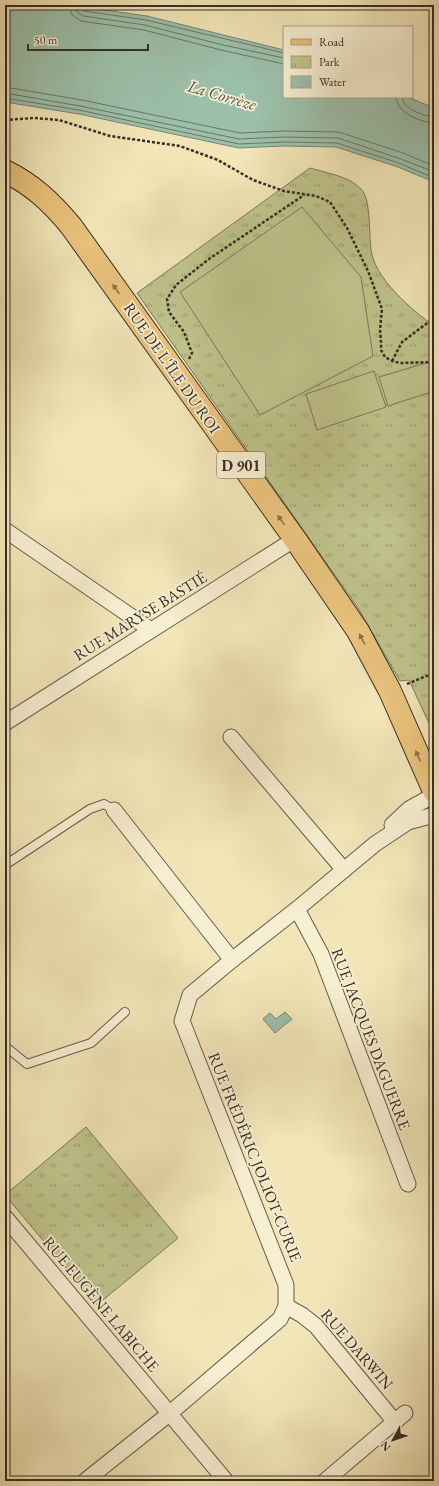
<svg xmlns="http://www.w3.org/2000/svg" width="439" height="1486" viewBox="0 0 439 1486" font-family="'EB Garamond',serif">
<defs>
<pattern id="park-tufts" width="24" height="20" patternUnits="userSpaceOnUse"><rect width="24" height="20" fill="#bfc38b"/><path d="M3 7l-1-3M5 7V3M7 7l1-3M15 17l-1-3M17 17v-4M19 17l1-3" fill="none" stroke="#9c9f72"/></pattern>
</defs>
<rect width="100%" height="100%" fill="#f2e6b8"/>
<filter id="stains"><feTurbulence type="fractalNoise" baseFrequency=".005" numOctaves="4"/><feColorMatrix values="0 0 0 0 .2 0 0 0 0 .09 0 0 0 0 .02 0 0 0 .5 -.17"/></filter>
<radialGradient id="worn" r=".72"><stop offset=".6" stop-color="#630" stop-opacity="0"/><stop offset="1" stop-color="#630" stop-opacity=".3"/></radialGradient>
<!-- park -->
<g fill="url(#park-tufts)" stroke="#7c7859">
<path d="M310 168C326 173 349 176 361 189 372 199 368 239 372 255 379 282 412 310 434 326V759L429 749 433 732 409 680 400 681 358 608 137 293Z"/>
<polygon points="86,1127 178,1238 97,1305 5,1195"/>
</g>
<!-- pitch -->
<g fill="#bfc38b" stroke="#7c7859">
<polygon points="302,207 361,277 373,356 260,415 180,292"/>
<polygon points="429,362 434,376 434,391 388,406 379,377"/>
<polygon points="374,371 386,407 317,430 306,394"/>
</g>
<!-- water -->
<g fill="#9cc0aa" stroke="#748576">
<polygon points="5,5 69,5 147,16 284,50 284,97 408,97 434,108 434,182 398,167 336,147 284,146 239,148 79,114 5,102"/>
<polygon points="285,1012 292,1019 275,1033 263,1019 270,1013 276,1019"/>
</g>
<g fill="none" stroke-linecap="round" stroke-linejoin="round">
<!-- shore -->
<g stroke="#6a7668" stroke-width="1">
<polyline points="69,5 72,15 81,21 144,30 221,50 284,64"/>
<polyline points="75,5 77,12 83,16 145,25 223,45 284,58"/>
<polyline points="81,5 81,8 84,11 146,20 284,53"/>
<polyline points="5,87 82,100 240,133 284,131 339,132 403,153 434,166"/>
<polyline points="5,93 80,106 239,139 284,137 338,138 401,159 434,172"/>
<path d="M396 97C397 113 420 122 434 123"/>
<path d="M402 97C403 109 423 116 434 117"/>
<polyline points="5,98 79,110 239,144 284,142 337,143 399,163 434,178"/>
</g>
<!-- lane casing -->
<g stroke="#675a4b" stroke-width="10">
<g id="lane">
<polyline points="5,865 90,809 104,804 114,810"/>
<polyline points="5,1046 27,1064 91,1043 125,1012"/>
</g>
</g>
<!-- street casing -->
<g stroke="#675a4b" stroke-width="17">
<g id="street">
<polyline points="5,530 151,630"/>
<polyline points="5,723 295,539"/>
<polyline points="231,737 344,870"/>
<polyline points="114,810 232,960"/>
<polyline points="392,825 409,809 434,795"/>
<polyline points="297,909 321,954 408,1184"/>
<polyline points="5,1217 226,1481"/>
<polyline points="286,1306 302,1315 316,1326 395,1422"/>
<polyline points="85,1481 169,1414 280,1319 286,1306 286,1285 182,1021 190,995 232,960 297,909 375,844 408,822 434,815"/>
<polyline points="325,1481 405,1413"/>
</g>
</g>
<!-- primary casing -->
<g stroke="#392c27" stroke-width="24">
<path id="primary" d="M5 171C33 185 51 202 71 226L295 539 358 631 390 691 434 791"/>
</g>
<!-- path -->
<g stroke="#392c27" stroke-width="2.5" stroke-dasharray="3 2" stroke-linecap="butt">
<polyline points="5,120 34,118 59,120 110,136 180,146 218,160 253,180 284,191 316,196 330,202 347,228 368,271 382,309 380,330 381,342 381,350 385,357 392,361 400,363 434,362"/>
<polyline points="189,359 192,353 184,332 169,312 167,299 176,285 209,259 304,195"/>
<polyline points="392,361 402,342 434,318"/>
<polyline points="407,684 434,673"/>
</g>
<!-- lane -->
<use href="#lane" stroke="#f7efd1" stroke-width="8"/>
<!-- street -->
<use href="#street" stroke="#f7efd1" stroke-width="15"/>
<!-- primary -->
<use href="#primary" stroke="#e9c37c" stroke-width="22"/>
</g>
<!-- one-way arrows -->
<defs><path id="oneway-solid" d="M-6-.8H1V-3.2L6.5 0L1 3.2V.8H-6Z"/></defs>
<g fill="#88704d">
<use href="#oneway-solid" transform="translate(116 289) rotate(-125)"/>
<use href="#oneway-solid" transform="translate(281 520) rotate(-126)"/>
<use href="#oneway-solid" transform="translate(362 639) rotate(-118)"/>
<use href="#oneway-solid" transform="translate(418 756) rotate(-114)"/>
</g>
<g text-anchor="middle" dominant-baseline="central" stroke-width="3.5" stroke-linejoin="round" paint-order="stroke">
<!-- shield labels -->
<rect fill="#f7efd1" stroke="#72665a" stroke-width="1" x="217" y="452" width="48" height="26" rx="3"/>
<g font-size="15" font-weight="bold" fill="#392c27">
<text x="241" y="465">D 901</text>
</g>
<!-- street labels -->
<g font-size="16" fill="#392c27" stroke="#f7efd1">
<text transform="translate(172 368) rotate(55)">RUE DE L'ÎLE DU ROI</text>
<text transform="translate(140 616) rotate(-32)">RUE MARYSE BASTIÉ</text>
<text transform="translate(371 1039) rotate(69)">RUE JACQUES DAGUERRE</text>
<text transform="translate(255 1157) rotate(68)">RUE FRÉDÉRIC JOLIOT-CURIE</text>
<text transform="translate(101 1304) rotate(50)">RUE EUGÈNE LABICHE</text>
<text transform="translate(357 1349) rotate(49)">RUE DARWIN</text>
</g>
<!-- water labels -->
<g font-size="17" font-style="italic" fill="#525148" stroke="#f7efd1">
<text transform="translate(222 95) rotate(16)">La Corrèze</text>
</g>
</g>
<!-- margin -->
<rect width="439" height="1486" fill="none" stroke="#f2e6b8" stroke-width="20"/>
<rect x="6" y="6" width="427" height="1474" fill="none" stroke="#392c27" stroke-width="2"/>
<rect x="10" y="10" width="419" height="1466" fill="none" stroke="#392c27"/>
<!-- legend -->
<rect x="283" y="26" width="130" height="72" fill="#f7efd1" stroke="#aba18d"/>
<rect x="291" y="39" width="20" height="6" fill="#e9c37c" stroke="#aba18d"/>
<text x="319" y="46" font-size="12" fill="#392c27">Road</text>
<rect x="291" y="56" width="20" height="12" fill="url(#park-tufts)" stroke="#aba18d"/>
<text x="319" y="66" font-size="12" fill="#392c27">Park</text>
<rect x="291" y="76" width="20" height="12" fill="#9cc0aa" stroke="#aba18d"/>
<text x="319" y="86" font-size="12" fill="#392c27">Water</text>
<!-- north arrow -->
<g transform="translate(393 1440) rotate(230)" stroke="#f7efd1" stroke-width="3" paint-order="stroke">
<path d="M0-3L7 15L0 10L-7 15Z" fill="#392c27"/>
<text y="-6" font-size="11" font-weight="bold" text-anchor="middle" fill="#392c27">N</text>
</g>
<!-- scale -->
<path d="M28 44v6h120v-6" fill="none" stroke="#392c27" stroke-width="2"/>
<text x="34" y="44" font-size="12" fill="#392c27" stroke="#f7efd1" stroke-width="3" paint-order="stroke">50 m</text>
<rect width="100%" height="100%" filter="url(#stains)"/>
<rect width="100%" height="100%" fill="url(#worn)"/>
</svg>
